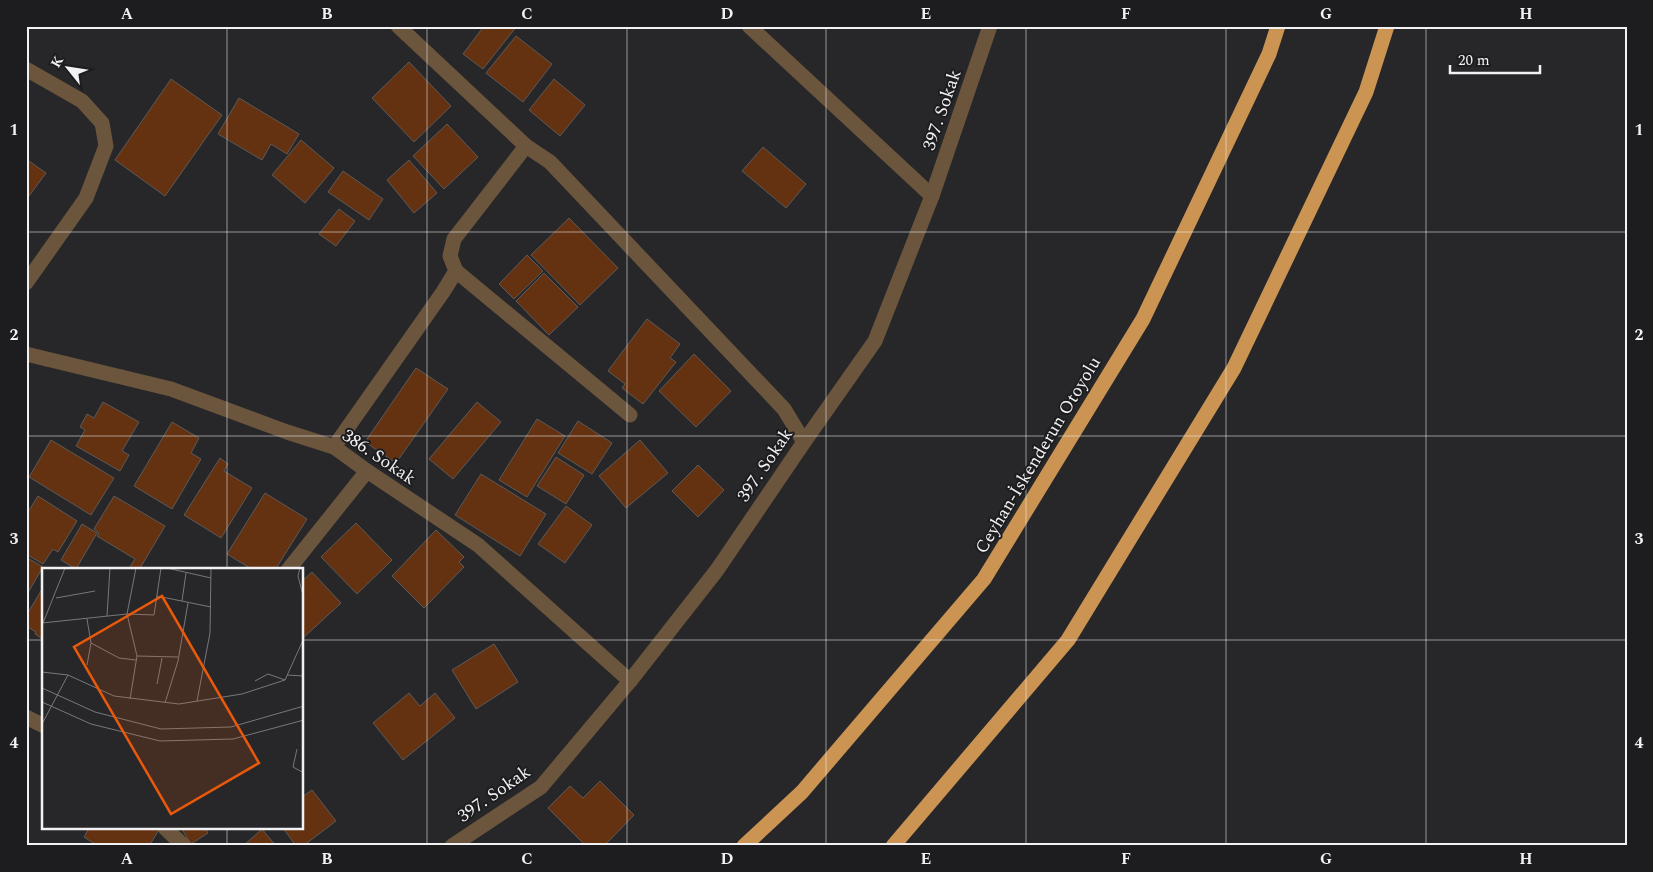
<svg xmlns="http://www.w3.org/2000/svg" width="1653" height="872" viewBox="0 0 1653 872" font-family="Spectral,serif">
<rect width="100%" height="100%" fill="#272729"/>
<!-- building -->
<g fill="#643211" stroke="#5d5a58">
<polygon points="484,26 517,26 483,69 463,54"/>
<polygon points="516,36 552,64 523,102 486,73"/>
<polygon points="409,62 451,106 414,142 372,98"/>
<polygon points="171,79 222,115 165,196 115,160"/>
<polygon points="554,79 585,105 560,136 529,110"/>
<polygon points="239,98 299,134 287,154 271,144 262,160 218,134"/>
<polygon points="447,124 478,157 444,189 413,156"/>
<polygon points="301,140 334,168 305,203 272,175"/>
<polygon points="763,147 806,184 786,208 742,171"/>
<polygon points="26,159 46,173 26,200"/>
<polygon points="409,160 437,193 414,213 387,180"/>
<polygon points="343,171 383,199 369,220 328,192"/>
<polygon points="339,209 355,221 336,246 319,234"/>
<polygon points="569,218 618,268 580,305 531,255"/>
<polygon points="527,255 543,271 514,299 499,284"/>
<polygon points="544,273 578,307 549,335 516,301"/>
<polygon points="647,319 680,344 670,358 676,362 643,404 622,388 625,384 608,371"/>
<polygon points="694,354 731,391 696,427 659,391"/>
<polygon points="416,368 448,389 396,463 365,442"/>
<polygon points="103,402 139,422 122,451 129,455 120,471 76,446 85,430 80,427 87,414 94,418"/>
<polygon points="477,402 501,422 453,479 429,459"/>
<polygon points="537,419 565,436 527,497 499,480"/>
<polygon points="578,421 612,443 592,474 558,453"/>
<polygon points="172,422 199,438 191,453 201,459 172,509 134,486"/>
<polygon points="51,440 114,478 91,515 29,477"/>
<polygon points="640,440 668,473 626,508 599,476"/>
<polygon points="556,457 584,475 566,504 537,486"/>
<polygon points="220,458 228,464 224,471 252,488 221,538 184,515"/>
<polygon points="698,465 724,490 698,517 672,491"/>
<polygon points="481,474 546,514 520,556 455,515"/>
<polygon points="265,493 307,519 275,570 253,570 227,554"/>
<polygon points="38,496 77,521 58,552 53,549 43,564 26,554 26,515"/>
<polygon points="114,496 165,526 139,570 128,570 135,559 97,536 99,533 94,529"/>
<polygon points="566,506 592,525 565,563 538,544"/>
<polygon points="356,523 392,560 357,594 321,557"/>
<polygon points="82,524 97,533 76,569 61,560"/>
<polygon points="436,530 464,557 459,562 464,567 424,608 392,576"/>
<polygon points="26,557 43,567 26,596"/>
<polygon points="312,572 341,603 302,639 302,581"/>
<polygon points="44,586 44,640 35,634 36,632 26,626 26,616"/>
<polygon points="494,644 518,682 476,709 452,670"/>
<polygon points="409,693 420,706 435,693 455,718 403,760 373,723"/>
<polygon points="600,781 634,815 604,846 586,846 548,808 570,786 583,798"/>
<polygon points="312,790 336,821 303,846 296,846 283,828 302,828 302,797"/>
<polygon points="89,828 160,828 149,846 98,846 84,837"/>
<polygon points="181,828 205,828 208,833 191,844"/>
<polygon points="262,829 276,846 243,846"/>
</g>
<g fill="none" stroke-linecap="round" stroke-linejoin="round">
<!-- minor -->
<g stroke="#6c553d" stroke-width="15">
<polyline points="398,26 526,146 550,162 784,409 804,442"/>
<polyline points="749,26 932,196"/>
<polyline points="26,69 82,101 102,123 106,146 86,198 26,283"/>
<polyline points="526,146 454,239 450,256 456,271 630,415"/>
<polyline points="26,354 171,389 287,432 334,447 367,471 478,545 630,681"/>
<polyline points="334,447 443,292 456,271"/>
<polyline points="288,570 367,471"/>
<polyline points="26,717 44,726"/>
<polyline points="165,828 184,846"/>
<polyline points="452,846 541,787 630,681 717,570 804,442 875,341 932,196 990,26"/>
</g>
<!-- highway -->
<g stroke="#cb9453" stroke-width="15">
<polyline points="744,846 802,792 984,579 1143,319 1269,54 1278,26"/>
<polyline points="893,846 1068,640 1234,368 1366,92 1387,26"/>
</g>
</g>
<!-- grid -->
<path fill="none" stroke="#f2f2f4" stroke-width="1" stroke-opacity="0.55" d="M227 26V570M427 26V846M627 26V846M826 26V846M1026 26V846M1226 26V846M1426 26V846M26 232H1627M26 436H1627M26 640H44M302 640H1627M227 828V846"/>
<g text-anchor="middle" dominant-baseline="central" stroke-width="4" stroke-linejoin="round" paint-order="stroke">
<!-- street labels -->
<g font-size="18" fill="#f2f2f4" stroke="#1d1d20">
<text transform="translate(942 110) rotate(-71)">397. Sokak</text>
<text transform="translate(1038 455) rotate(-59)">Ceyhan-İskenderun Otoyolu</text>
<text transform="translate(379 457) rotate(34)">386. Sokak</text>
<text transform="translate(765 465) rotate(-56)">397. Sokak</text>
<text transform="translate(494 794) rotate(-35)">397. Sokak</text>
</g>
</g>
<!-- overview -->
<g transform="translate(42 568)">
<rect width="261" height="261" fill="#272729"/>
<path fill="none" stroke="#78787a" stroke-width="1" d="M125 0 169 10M258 0 256 8 262 31M115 28 169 39M14 30 53 23M140 33 144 5M65 48 68 0M0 55 85 46 112 47 119 0M1 55 23 0M49 75 77 90 94 92M95 88 136 89M45 97 49 75 45 51M0 104 26 107 72 128 137 136 200 126 243 112 262 70M245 107 262 108M213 113 226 106 243 112M115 116 120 90M0 120 53 144 119 161 189 159 262 138M88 131 95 88 85 46 94 0M155 133 168 65 169 0M0 134 49 156 118 173 191 171 262 152M123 135 136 93 146 35M0 156 26 107M255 181 251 199 262 205"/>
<path fill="#e8590c" fill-opacity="0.15" stroke="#e8590c" stroke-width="2.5" d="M120 28 217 195 129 246 32 79Z"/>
<rect width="261" height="261" fill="none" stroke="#f2f2f4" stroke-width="2.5"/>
</g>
<!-- border -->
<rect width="1653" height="872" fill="none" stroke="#1d1d20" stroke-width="55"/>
<!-- north arrow -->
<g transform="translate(68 68) rotate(300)" stroke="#1d1d20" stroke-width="4" paint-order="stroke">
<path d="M0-4L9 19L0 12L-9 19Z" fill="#f2f2f4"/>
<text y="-8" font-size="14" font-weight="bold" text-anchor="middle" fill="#f2f2f4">K</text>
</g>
<!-- scale -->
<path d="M1450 65v8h90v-8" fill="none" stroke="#f2f2f4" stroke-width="2.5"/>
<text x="1458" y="65" font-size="15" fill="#f2f2f4" stroke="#1d1d20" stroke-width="4" paint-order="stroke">20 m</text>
<rect x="28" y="28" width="1598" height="816" fill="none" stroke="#f2f2f4" stroke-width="2"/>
<g font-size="16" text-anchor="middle" font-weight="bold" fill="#f2f2f4">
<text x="127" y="19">A</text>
<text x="327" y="19">B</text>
<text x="527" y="19">C</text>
<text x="727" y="19">D</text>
<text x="926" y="19">E</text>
<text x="1126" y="19">F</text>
<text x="1326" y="19">G</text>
<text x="1526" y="19">H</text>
<text x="14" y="135">1</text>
<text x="1639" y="135">1</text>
<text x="14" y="340">2</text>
<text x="1639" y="340">2</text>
<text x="14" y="544">3</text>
<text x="1639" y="544">3</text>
<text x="14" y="748">4</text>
<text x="1639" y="748">4</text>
<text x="127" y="864">A</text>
<text x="327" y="864">B</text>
<text x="527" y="864">C</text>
<text x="727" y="864">D</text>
<text x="926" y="864">E</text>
<text x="1126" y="864">F</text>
<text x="1326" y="864">G</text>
<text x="1526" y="864">H</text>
</g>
</svg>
